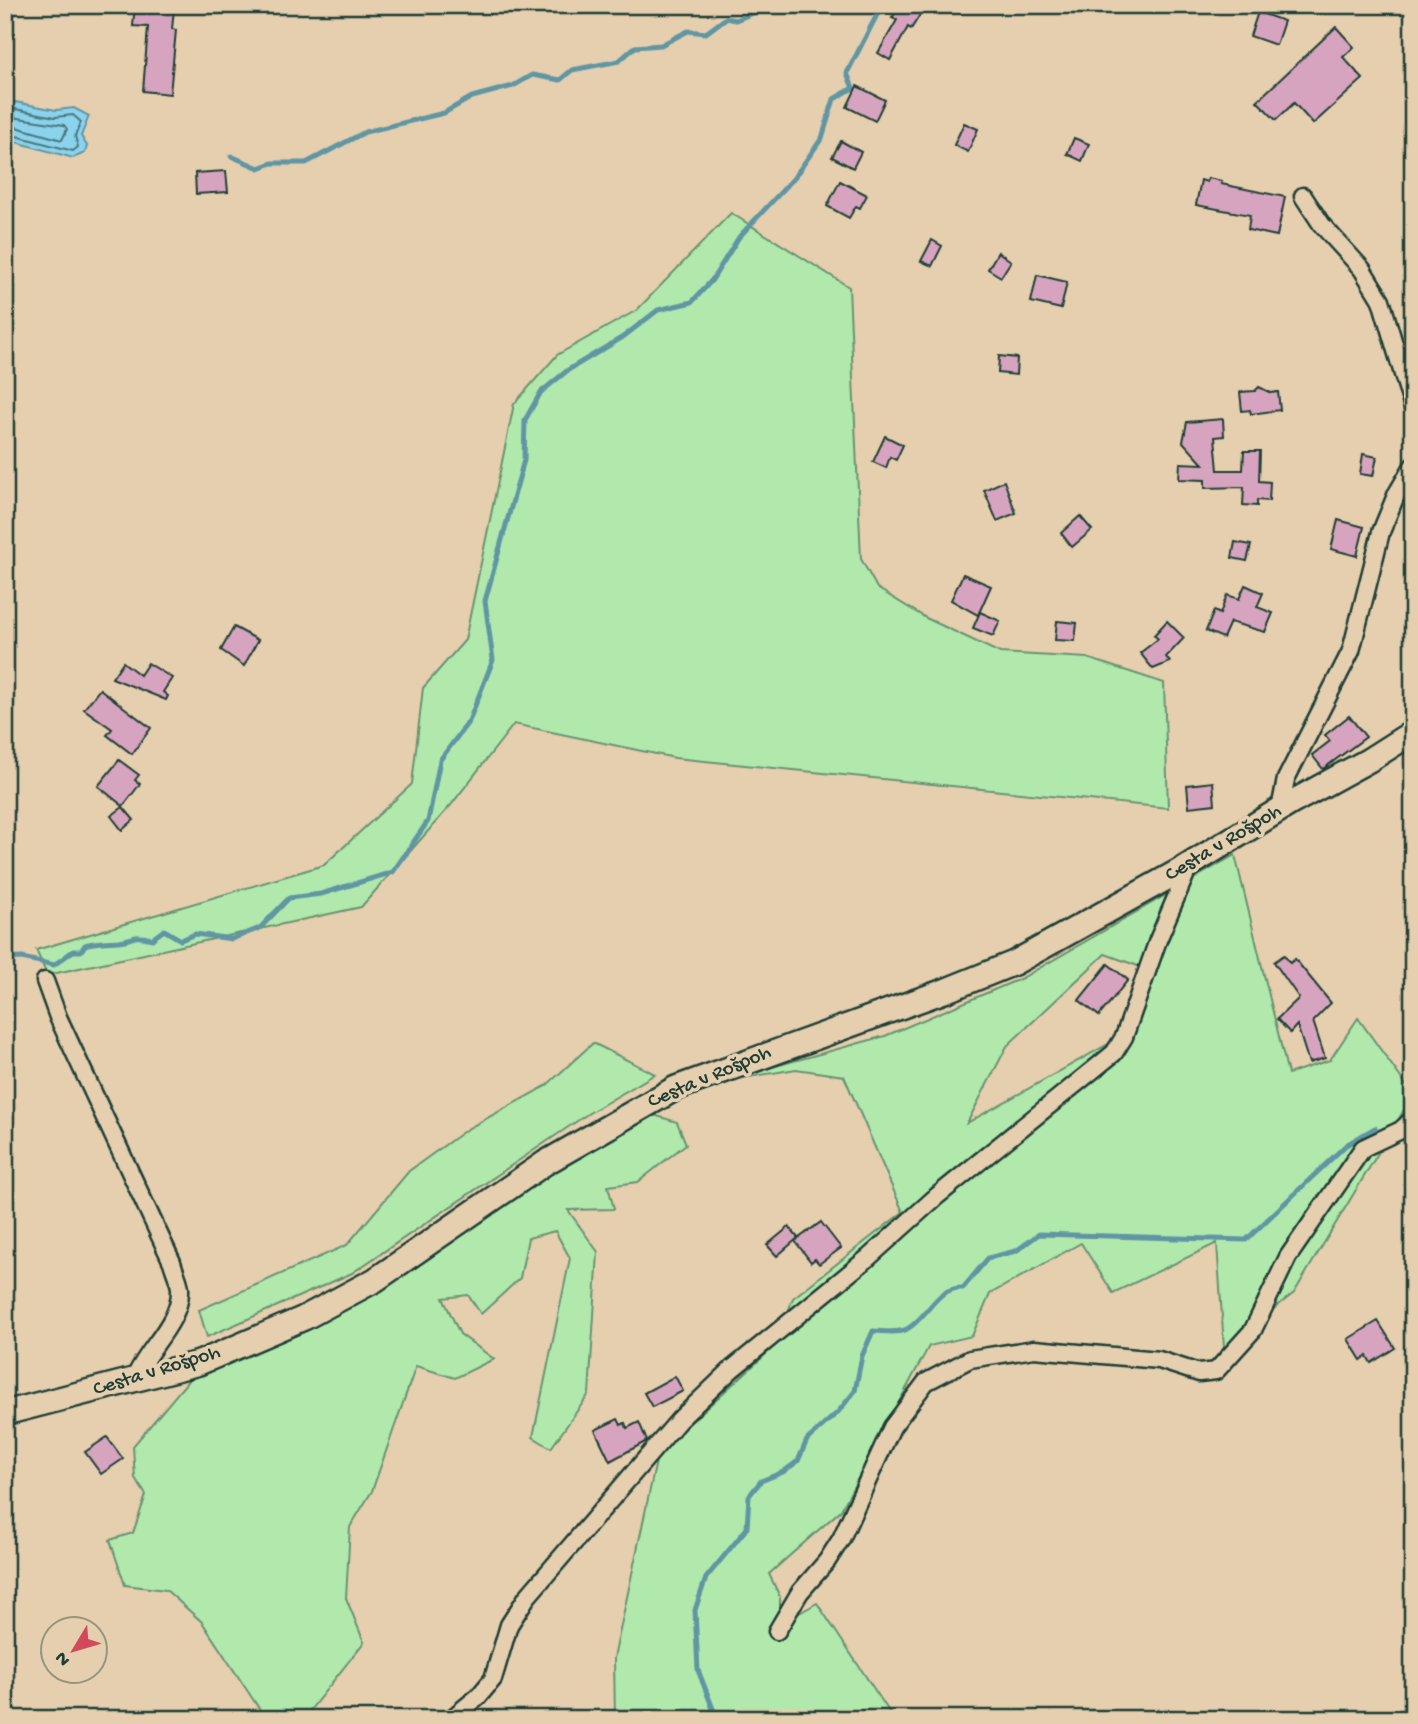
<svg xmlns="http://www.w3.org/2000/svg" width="1418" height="1724" viewBox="0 0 1418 1724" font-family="'Gochi Hand',sans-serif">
<rect width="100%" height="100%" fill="#e6cfaf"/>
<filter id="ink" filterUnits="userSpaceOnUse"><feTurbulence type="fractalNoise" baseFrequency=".0143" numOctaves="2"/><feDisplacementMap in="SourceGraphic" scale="14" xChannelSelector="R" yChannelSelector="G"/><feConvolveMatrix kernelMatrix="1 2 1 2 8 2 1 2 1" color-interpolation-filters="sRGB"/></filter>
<g filter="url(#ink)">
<!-- green -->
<g fill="#b1e9ad" stroke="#689370" stroke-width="2" fill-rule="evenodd">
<polygon points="731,213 849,287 861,559 877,588 926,618 1000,653 1087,658 1164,683 1168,808 675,758 514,724 451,805 361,907 47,975 36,950 324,865 412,784 423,688 465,640 514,404 557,355 637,310"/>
<path d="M1235 855 1288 1074 1330 1060 1358 1018 1413 1095 1294 1293 1224 1347 1217 1243 1113 1293 1081 1243 990 1294 972 1336 929 1346 841 1510 769 1574 780 1597V1624L817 1603 894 1719H615L614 1658 658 1452 776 1345 793 1298 903 1212 844 1076 796 1069 714 1083 885 1036 1022 978ZM1105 954 1149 970 1133 1030 967 1123 1007 1046Z"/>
<polygon points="593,1043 655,1074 589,1113 352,1273 207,1337 199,1310 347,1245 409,1171 467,1129 546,1086"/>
<polygon points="647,1113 677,1122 686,1144 638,1182 608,1186 614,1209 568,1210 598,1252 589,1394 551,1448 533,1437 570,1258 555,1231 528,1238 520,1278 481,1314 468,1295 443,1298 460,1334 494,1359 455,1378 416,1366 372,1491 350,1527 346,1598 364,1642 303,1719 266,1719 202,1622 166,1590 125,1585 110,1540 133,1533 146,1495 135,1478 133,1446 192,1376 487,1211"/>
</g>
<!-- water -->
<polygon fill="#8bd2ed" stroke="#6096a3" stroke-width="2" points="5,100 56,110 74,108 89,116 81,136 87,146 85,153 73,158 5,139"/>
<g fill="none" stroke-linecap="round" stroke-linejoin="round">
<!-- shore -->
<g stroke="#4a797e" stroke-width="2">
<polyline points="5,107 55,117 73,115 81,122 75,136 78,147 73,151 5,133"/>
<polyline points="5,116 64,125 67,129 62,140 5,124"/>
</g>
<!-- stream -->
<g stroke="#6096a3" stroke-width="5">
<polyline points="231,156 259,168 272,163 306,163 365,132 444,113 472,97 513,86 532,75 560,80 572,70 619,61 635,47 661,45 688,31 706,33 726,18 736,20 772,5"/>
<path d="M5 959 22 958 54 965 73 951H81L85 945C98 941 107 942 119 941 136 939 131 934 152 939L164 930 181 940 195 934 232 939 260 928 289 898 321 894 393 872 428 821 440 760 469 721 493 660 485 601 524 460 525 420 541 392 568 370 623 337 658 310 692 302 712 280 739 237 793 179 822 138 834 99 853 88 847 73 882 5"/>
<path d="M712 1719 715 1714 698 1670 695 1610 706 1578 747 1528 749 1496 761 1481 783 1472 798 1461 807 1440 838 1412 855 1391 862 1356 873 1331C883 1331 898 1334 907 1329 928 1318 936 1286 963 1288L988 1258 1016 1251 1039 1234 1246 1240 1346 1145 1375 1128"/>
</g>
</g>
<!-- building -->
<g fill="#d7a4bf" stroke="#1f3d34" stroke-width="2">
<polygon points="135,5 174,9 172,29 176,30 170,94 143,91 148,27 133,26"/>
<polygon points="900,5 915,5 923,10 911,29 908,27 890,60 878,53 897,20 892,18"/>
<polygon points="1258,12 1284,21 1276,45 1250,36"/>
<polygon points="1336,27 1354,47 1343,57 1363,79 1313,124 1294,103 1276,120 1257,101"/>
<polygon points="857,86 885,100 875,121 847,107"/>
<polygon points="964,123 978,129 968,152 954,145"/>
<polygon points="1074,138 1089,144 1082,161 1067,154"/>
<polygon points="841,141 861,152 853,168 832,157"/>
<polygon points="226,171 228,192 196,194 195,173"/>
<polygon points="1208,178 1222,181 1221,184 1285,197 1277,236 1248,230 1250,215 1196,205 1201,180 1207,182"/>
<polygon points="840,181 867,195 860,208 856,206 849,218 827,206"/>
<polygon points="932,240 942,246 932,266 921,261"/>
<polygon points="998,252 1011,261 1001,277 988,269"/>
<polygon points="1037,275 1067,282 1061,309 1031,302"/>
<polygon points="999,356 1017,358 1016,375 998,373"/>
<polygon points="1259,387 1271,393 1278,392 1280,410 1251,414 1250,410 1242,411 1240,392 1255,391"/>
<polygon points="1223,419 1224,436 1215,437 1218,470 1243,470 1244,451 1260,451 1259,481 1270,482 1269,501 1257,500 1257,506 1243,505 1244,487 1205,488 1205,480 1179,479 1180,463 1203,464 1183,442 1187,422"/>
<polygon points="885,436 903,445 896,460 890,457 886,468 873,462"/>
<polygon points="1363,454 1377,457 1373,476 1360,474"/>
<polygon points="1004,481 1016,513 997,521 984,490"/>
<polygon points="1080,516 1092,530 1072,547 1061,533"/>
<polygon points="1338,520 1364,527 1357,556 1331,549"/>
<polygon points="1235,542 1251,545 1247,561 1232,558"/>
<polygon points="963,574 991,586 978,615 951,600"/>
<polygon points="1245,585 1263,593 1257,607 1273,613 1265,632 1230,622 1223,638 1206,631 1214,611 1220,614 1227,595 1239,599"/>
<polygon points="980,612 1000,621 993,636 973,628"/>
<polygon points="1057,621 1077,623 1075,641 1055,640"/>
<polygon points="1167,621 1184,638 1166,657 1170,662 1153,669 1140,653 1158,639 1154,635"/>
<polygon points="234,627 258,640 244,666 221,650"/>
<polygon points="123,662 140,675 148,663 172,678 163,692 168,696 166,700 112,678"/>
<polygon points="100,689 151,728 132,754 107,735 112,729 84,709"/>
<polygon points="1349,716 1366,737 1323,769 1312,755 1330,741 1325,735"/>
<polygon points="119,760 139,775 135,780 140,784 123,806 98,786"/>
<polygon points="1213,782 1215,804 1189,807 1187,785"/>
<polygon points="123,807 134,820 122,830 111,816"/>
<polygon points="1284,955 1290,963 1295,959 1331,1003 1313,1021 1325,1058 1309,1063 1297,1025 1290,1033 1277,1019 1299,998 1274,962"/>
<polygon points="1108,964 1128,980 1099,1016 1079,1000"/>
<polygon points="821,1222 841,1248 819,1264 815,1259 811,1262 795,1241"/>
<polygon points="789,1227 798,1238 777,1256 767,1245"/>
<polygon points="1378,1321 1395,1348 1371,1363 1367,1356 1361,1360 1348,1339"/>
<polygon points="675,1376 683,1391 652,1407 644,1393"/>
<polygon points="618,1419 621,1425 625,1423 627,1428 639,1422 647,1441 610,1461 595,1430"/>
<polygon points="107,1437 123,1459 101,1474 85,1452"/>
</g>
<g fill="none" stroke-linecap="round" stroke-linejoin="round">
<!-- street casing -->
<g stroke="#1f3d34" stroke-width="21">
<g id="street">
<polyline points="1303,196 1322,225 1362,269 1381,300 1413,408"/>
<polyline points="1280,809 1286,779 1351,651 1381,532 1397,493 1413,466"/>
<path d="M45 981 58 1017 172 1262C174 1270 179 1280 180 1288 182 1322 145 1350 134 1380"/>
<polyline points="777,1631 800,1592 827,1561 841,1539 892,1427 926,1382 970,1359 1034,1349 1159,1360 1199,1373 1216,1371 1253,1330 1288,1257 1363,1148 1401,1130 1413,1119"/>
<polyline points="451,1719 478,1697 493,1679 509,1625 527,1597 679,1420 732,1369 868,1258 937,1196 1114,1053 1124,1037 1158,940 1185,876 1183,869"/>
</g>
</g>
<!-- secondary casing -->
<g stroke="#1f3d34" stroke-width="28">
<polyline id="secondary" points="5,1413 199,1363 304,1318 375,1280 545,1163 676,1088 947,990 1014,963 1183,869 1289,804 1369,760 1413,732"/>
</g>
<!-- street -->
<use href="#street" stroke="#e6cfaf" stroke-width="16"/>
<!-- secondary -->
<use href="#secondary" stroke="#e6cfaf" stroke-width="23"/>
</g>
</g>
<g text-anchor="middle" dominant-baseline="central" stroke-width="7" stroke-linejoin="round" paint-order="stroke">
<!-- street labels -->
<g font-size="21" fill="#1f3d34" stroke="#e6cfaf">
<text transform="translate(1224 844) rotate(-31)">Cesta v Rošpoh</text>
<text transform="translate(710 1078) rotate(-23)">Cesta v Rošpoh</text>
<text transform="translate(157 1372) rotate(-17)">Cesta v Rošpoh</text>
</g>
</g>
<!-- margin -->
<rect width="1418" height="1724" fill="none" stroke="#e6cfaf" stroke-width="28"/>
<rect x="14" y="14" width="1390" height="1696" fill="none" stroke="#1f3d34" stroke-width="2.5" filter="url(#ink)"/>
<!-- north arrow -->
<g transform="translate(74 1650) rotate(232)"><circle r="33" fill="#e6cfaf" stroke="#96957e" stroke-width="2"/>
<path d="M0-5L12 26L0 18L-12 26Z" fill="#d1495b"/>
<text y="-10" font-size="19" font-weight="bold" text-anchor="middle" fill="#1f3d34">N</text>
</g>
</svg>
